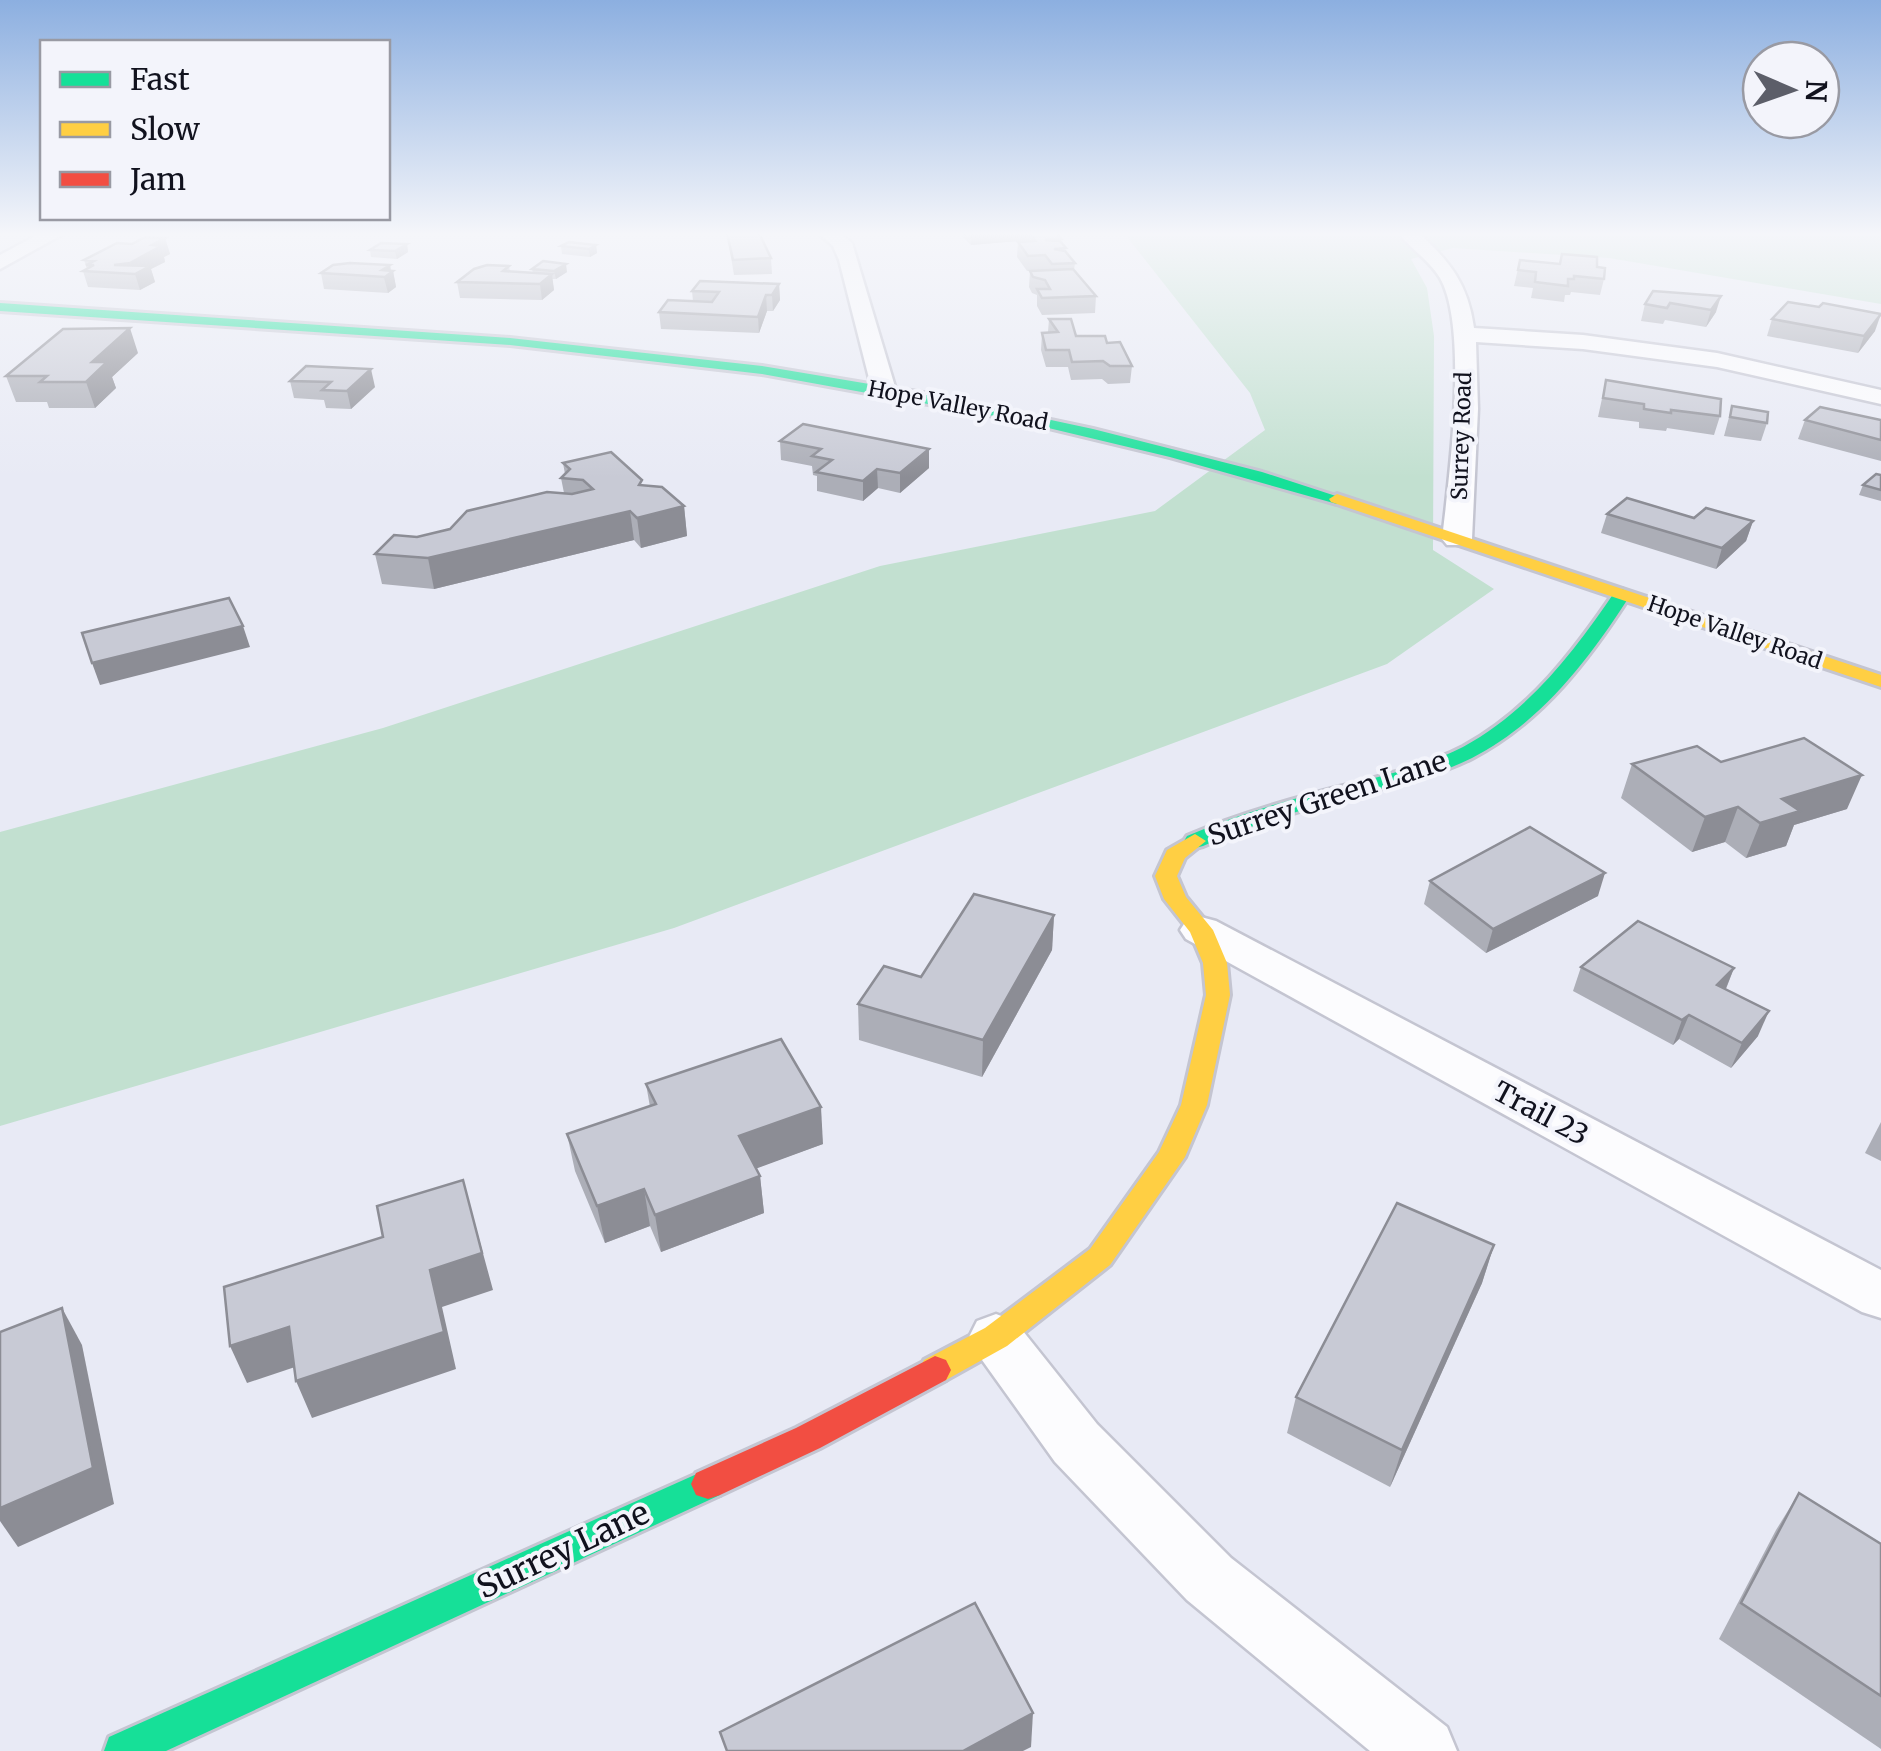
<svg xmlns="http://www.w3.org/2000/svg" width="1881" height="1751" viewBox="0 0 1881 1751" font-family="Merriweather,serif">
<rect width="100%" height="100%" fill="#e8eaf5"/>
<!-- green -->
<polygon fill="#c2e0d0" points="1124,233 1881,233 1881,304 1609,258 1453,248 1411,259 1427,288 1434,336 1433,550 1494,589 1387,664 674,928 0,1126 0,832 383,728 880,566 1155,511 1265,430 1250,393"/>
<g fill="none" stroke-linecap="round" stroke-linejoin="round">
<!-- street casing -->
<g stroke="#c4c5d1" stroke-width="5">
<g id="street">
<polygon points="41,233 65,233 0,269 0,255"/>
<polygon points="818,233 840,233 852,243 896,390 893,395 884,397 872,390 839,260 833,246"/>
<path d="M1398 233H1419C1450 262 1468 284 1474 328L1583 335 1717 353 1881 390V404L1717 367 1583 349 1476 342 1478 409 1472 539 1467 545H1447L1442 539C1449 479 1469 328 1440 278 1430 261 1411 249 1398 233Z"/>
<polygon points="1201,917 1216,921 1881,1270 1881,1318 1862,1312 1186,939 1180,930 1186,921"/>
<polygon points="996,1314 1015,1321 1097,1424 1231,1558 1447,1727 1457,1751 1370,1751 1187,1600 1055,1462 977,1353 969,1337 977,1321"/>
</g>
</g>
<!-- fast casing -->
<g stroke="#c4c5d1" stroke-width="6">
<g id="fast">
<polygon points="0,303 510,338 762,366 929,394 1093,429 1262,472 1345,499 1337,504 1170,457 1011,419 762,374 510,345 0,311"/>
<path d="M1622 589 1631 594C1590 658 1542 722 1472 758 1436 776 1395 785 1356 795 1304 809 1252 824 1203 846L1195 848 1184 841 1187 836C1236 815 1288 800 1339 787 1381 776 1424 767 1463 747 1529 711 1574 652 1616 590Z"/>
<polygon points="708,1469 720,1473 725,1484 720,1495 166,1751 104,1751 109,1737"/>
</g>
</g>
<!-- slow casing -->
<g stroke="#c4c5d1" stroke-width="6">
<g id="slow">
<polygon points="1337,494 1881,675 1881,687 1331,502 1329,499"/>
<polygon points="1195,834 1206,841 1185,858 1177,876 1186,897 1213,930 1227,963 1230,995 1207,1105 1185,1157 1110,1265 1007,1346 946,1380 935,1384 924,1380 919,1370 924,1360 985,1328 1090,1249 1159,1152 1181,1105 1206,995 1203,963 1190,932 1164,899 1155,876 1167,850"/>
</g>
</g>
<!-- jam casing -->
<g stroke="#c4c5d1" stroke-width="6">
<polygon id="jam" points="935,1356 946,1360 951,1370 946,1380 820,1448 720,1495 708,1499 696,1495 691,1484 696,1473 796,1428"/>
</g>
<!-- street -->
<use href="#street" fill="#fcfcfe" fill-rule="evenodd"/>
<!-- fast -->
<use href="#fast" fill="#16e098" fill-rule="evenodd"/>
<!-- slow -->
<use href="#slow" fill="#ffcf43" fill-rule="evenodd"/>
<!-- jam -->
<use href="#jam" fill="#f24e42" fill-rule="evenodd"/>
</g>
<!-- wall -->
<g fill="#acaeb7">
<polygon points="727,233 771,258 772,274 734,275"/>
<polygon points="962,233 1056,233 1061,239 1065,251 1075,263 1074,270 1096,296 1095,313 1042,315 1037,306 1037,295 1032,293 1029,287 1030,271 1027,271 1017,257 1018,242 1029,240 971,245 962,236"/>
<polygon points="165,238 170,254 164,257 165,262 151,269 155,282 140,290 88,287 83,271 87,269 84,260 132,244"/>
<polygon points="407,244 408,252 397,259 371,257 370,250"/>
<polygon points="596,245 597,253 590,257 562,254 561,246"/>
<polygon points="1562,254 1597,267 1604,279 1600,295 1571,292 1570,295 1565,295 1564,302 1531,298 1533,288 1514,286 1520,260 1559,264"/>
<polygon points="390,265 391,271 393,271 396,287 388,293 324,289 321,273"/>
<polygon points="509,266 510,272 533,273 532,269 567,272 556,279 552,279 554,290 542,300 460,298 457,282"/>
<polygon points="779,284 780,300 773,311 767,311 759,333 661,329 659,312 693,301 692,291"/>
<polygon points="1653,291 1716,312 1706,327 1665,320 1663,324 1641,321 1645,304"/>
<polygon points="1819,307 1875,331 1858,353 1767,336 1772,319"/>
<polygon points="1049,319 1076,336 1107,343 1132,366 1130,383 1108,384 1102,379 1071,380 1068,367 1046,367 1041,350 1042,333 1048,332"/>
<polygon points="138,353 112,377 116,388 95,408 49,408 47,402 16,402 6,376"/>
<polygon points="306,366 375,387 351,409 326,408 324,400 294,398 290,381"/>
<polygon points="1606,380 1720,416 1714,435 1667,428 1666,431 1639,428 1639,422 1598,417"/>
<polygon points="1732,406 1767,423 1761,441 1724,436"/>
<polygon points="1805,420 1881,420 1881,461 1798,439"/>
<polygon points="780,441 929,468 900,493 878,488 863,501 817,491 817,476 813,475 812,466 781,460"/>
<polygon points="563,463 643,485 684,506 687,536 641,548 634,540 434,589 382,584 375,554 417,537 450,529 564,493 561,478 565,474"/>
<polygon points="1881,475 1881,501 1859,495 1863,485"/>
<polygon points="1607,514 1753,521 1746,541 1716,569 1601,533"/>
<polygon points="1721,762 1847,809 1794,825 1786,846 1746,858 1725,842 1692,852 1621,798 1632,764"/>
<polygon points="1430,881 1598,896 1486,953 1424,904"/>
<polygon points="1054,915 1052,950 982,1077 859,1040 858,1004"/>
<polygon points="1581,967 1734,968 1726,989 1758,1036 1731,1068 1679,1039 1673,1045 1573,991"/>
<polygon points="646,1084 823,1144 756,1168 760,1176 764,1213 661,1252 650,1226 605,1243 575,1171 567,1134 650,1107"/>
<polygon points="1881,1122 1881,1161 1865,1153"/>
<polygon points="1494,1245 1482,1283 1390,1487 1287,1433 1296,1397"/>
<polygon points="1799,1493 1881,1544 1881,1749 1719,1639 1776,1530"/>
</g>
<!-- shaded-wall -->
<g fill="#8c8d95">
<polygon points="971,233 1031,233 1029,240 971,245"/>
<polygon points="165,238 170,254 164,257 165,262 151,269 155,282 140,290 135,274 114,265"/>
<polygon points="407,244 408,252 397,259 395,251"/>
<polygon points="596,245 597,253 590,257 589,249"/>
<polygon points="566,264 567,272 556,279 554,271"/>
<polygon points="390,265 391,272 393,271 396,287 388,293 382,270"/>
<polygon points="552,274 554,290 542,300 540,284"/>
<polygon points="779,284 780,300 773,311 772,295"/>
<polygon points="766,295 767,311 759,333 758,317"/>
<polygon points="1721,296 1716,312 1706,327 1711,310"/>
<polygon points="1881,314 1875,331 1858,353 1864,336"/>
<polygon points="130,328 138,353 112,377 116,388 95,408 86,382 92,362"/>
<polygon points="371,369 375,387 351,409 347,391"/>
<polygon points="929,449 929,468 900,493 900,473"/>
<polygon points="877,469 878,488 863,501 863,481"/>
<polygon points="684,506 687,536 641,548 637,518"/>
<polygon points="630,511 634,540 434,589 428,558"/>
<polygon points="1753,521 1746,541 1716,569 1722,548"/>
<polygon points="243,626 250,647 100,685 92,663"/>
<polygon points="1862,775 1847,809 1794,825 1786,846 1746,858 1760,823 1782,799"/>
<polygon points="1738,807 1725,842 1692,852 1705,817"/>
<polygon points="1605,873 1598,896 1486,953 1493,929"/>
<polygon points="1054,915 1052,950 982,1077 983,1040"/>
<polygon points="1734,968 1724,993 1717,985"/>
<polygon points="1769,1011 1758,1036 1731,1068 1742,1043"/>
<polygon points="1689,1015 1679,1039 1673,1045 1682,1020"/>
<polygon points="821,1107 823,1144 744,1173 739,1136"/>
<polygon points="760,1176 764,1213 661,1252 655,1215"/>
<polygon points="463,1180 493,1290 442,1307 456,1369 312,1418 296,1381 430,1270"/>
<polygon points="644,1189 650,1226 605,1243 597,1206"/>
<polygon points="1494,1245 1482,1283 1390,1487 1402,1450"/>
<polygon points="62,1308 82,1345 114,1504 18,1547 0,1521 0,1508"/>
<polygon points="289,1327 304,1364 247,1383 230,1346"/>
<polygon points="1033,1713 1031,1747 1023,1751 963,1751"/>
</g>
<!-- building -->
<g fill="#c8cad5" stroke="#8c8d95" stroke-width="2.5">
<polygon points="727,233 759,233 771,258 733,260"/>
<polygon points="1030,233 1056,233 1061,239 1045,240 1060,241 1066,248 1054,249 1065,251 1075,263 1052,264 1045,255 1028,256 1018,242 1035,241"/>
<polygon points="145,237 165,238 152,245 161,246 130,263 114,265 150,266 135,274 83,271 94,265 86,265 94,261 84,260 117,243 132,244"/>
<polygon points="569,242 596,245 589,249 561,246"/>
<polygon points="381,243 407,244 395,251 370,250"/>
<polygon points="1562,254 1597,257 1597,267 1605,268 1604,279 1574,276 1574,279 1568,279 1568,286 1535,282 1536,272 1518,270 1520,260 1560,264"/>
<polygon points="543,261 566,264 554,271 532,269"/>
<polygon points="350,263 390,265 382,270 393,271 385,277 321,273 333,265"/>
<polygon points="487,265 509,266 503,271 552,274 540,284 457,282 474,269"/>
<polygon points="1073,269 1096,296 1042,298 1037,289 1050,289 1045,280 1033,277 1030,271"/>
<polygon points="700,281 779,284 772,295 766,295 758,317 659,312 668,300 712,302 719,292 692,291"/>
<polygon points="1653,291 1721,296 1711,310 1670,303 1667,308 1645,304"/>
<polygon points="1788,302 1819,307 1823,303 1881,314 1864,336 1772,319"/>
<polygon points="1049,319 1071,319 1076,336 1105,336 1107,343 1120,342 1132,366 1110,366 1103,361 1072,362 1069,350 1046,350 1042,333 1058,332"/>
<polygon points="130,328 92,362 107,362 86,382 40,382 47,376 6,376 63,329"/>
<polygon points="306,366 371,369 347,391 322,390 331,382 290,381"/>
<polygon points="1606,380 1721,399 1720,416 1671,410 1671,413 1644,409 1644,404 1603,398"/>
<polygon points="1732,406 1768,412 1767,423 1730,417"/>
<polygon points="1820,407 1881,420 1881,440 1805,420"/>
<polygon points="803,424 929,449 900,473 877,469 863,481 816,472 832,460 812,456 821,449 780,441"/>
<polygon points="611,452 642,480 639,485 662,487 684,506 637,518 630,511 428,558 375,554 394,535 417,537 450,529 467,511 547,492 572,494 593,489 583,480 561,478 570,469 563,463"/>
<polygon points="1876,474 1881,475 1881,490 1863,485"/>
<polygon points="1627,498 1694,518 1706,508 1753,521 1722,548 1607,514"/>
<polygon points="229,598 243,626 92,663 82,633"/>
<polygon points="1804,738 1862,775 1782,799 1800,811 1760,823 1738,807 1705,817 1632,764 1697,746 1721,762"/>
<polygon points="1530,827 1605,873 1493,929 1430,881"/>
<polygon points="974,894 1054,915 983,1040 858,1004 884,966 921,977"/>
<polygon points="1638,921 1734,968 1717,985 1769,1011 1742,1043 1689,1015 1682,1020 1581,967"/>
<polygon points="781,1039 821,1107 739,1136 760,1176 655,1215 644,1189 597,1206 567,1134 656,1104 646,1084"/>
<polygon points="463,1180 482,1253 430,1270 444,1332 296,1381 289,1327 230,1346 224,1287 383,1237 377,1206"/>
<polygon points="1397,1203 1494,1245 1402,1450 1296,1397"/>
<polygon points="62,1308 93,1468 0,1508 0,1332"/>
<polygon points="1799,1493 1881,1544 1881,1696 1741,1603"/>
<polygon points="975,1603 1033,1713 963,1751 727,1751 720,1732"/>
</g>
<!-- sky -->
<linearGradient id="sky" x2="0" y2="1"><stop stop-color="#8cafe0"/><stop offset="0.49" stop-color="#f5f6fa"/><stop offset="1" stop-color="#f5f6fa" stop-opacity="0"/></linearGradient>
<rect width="1881" height="478" fill="url(#sky)"/>
<g text-anchor="middle" dominant-baseline="central" stroke-width="8" stroke-linejoin="round" paint-order="stroke">
<!-- far-street labels -->
<g font-size="22" fill="#11121e" stroke="#f3f4fb">
<text transform="translate(958 405) rotate(11)">Hope Valley Road</text>
<text transform="translate(1461 436) rotate(-88)">Surrey Road</text>
<text transform="translate(1735 632) rotate(19)">Hope Valley Road</text>
</g>
<!-- street labels -->
<g font-size="28" fill="#11121e" stroke="#f3f4fb">
<text transform="translate(1327 798) rotate(-18)">Surrey Green Lane</text>
<text transform="translate(1541 1113) rotate(28)">Trail 23</text>
</g>
<!-- near-street labels -->
<g font-size="32" fill="#11121e" stroke="#f3f4fb">
<text transform="translate(563 1550) rotate(-25)">Surrey Lane</text>
</g>
</g>
<!-- legend -->
<rect x="40" y="40" width="350" height="180" fill="#f3f4fb" stroke="#999aa3" stroke-width="2.5"/>
<rect x="60" y="72" width="50" height="15" fill="#16e098" stroke="#999aa3" stroke-width="2.5"/>
<text x="130" y="90" font-size="30" fill="#11121e">Fast</text>
<rect x="60" y="122" width="50" height="15" fill="#ffcf43" stroke="#999aa3" stroke-width="2.5"/>
<text x="130" y="140" font-size="30" fill="#11121e">Slow</text>
<rect x="60" y="172" width="50" height="15" fill="#f24e42" stroke="#999aa3" stroke-width="2.5"/>
<text x="130" y="190" font-size="30" fill="#11121e">Jam</text>
<!-- north arrow -->
<g transform="translate(1791 90) rotate(92)"><circle r="48" fill="#f3f4fb" stroke="#999aa3" stroke-width="2.5"/>
<path d="M0-8L18 38L0 25L-18 38Z" fill="#5c5e69"/>
<text y="-15" font-size="28" font-weight="bold" text-anchor="middle" fill="#11121e">N</text>
</g>
</svg>
